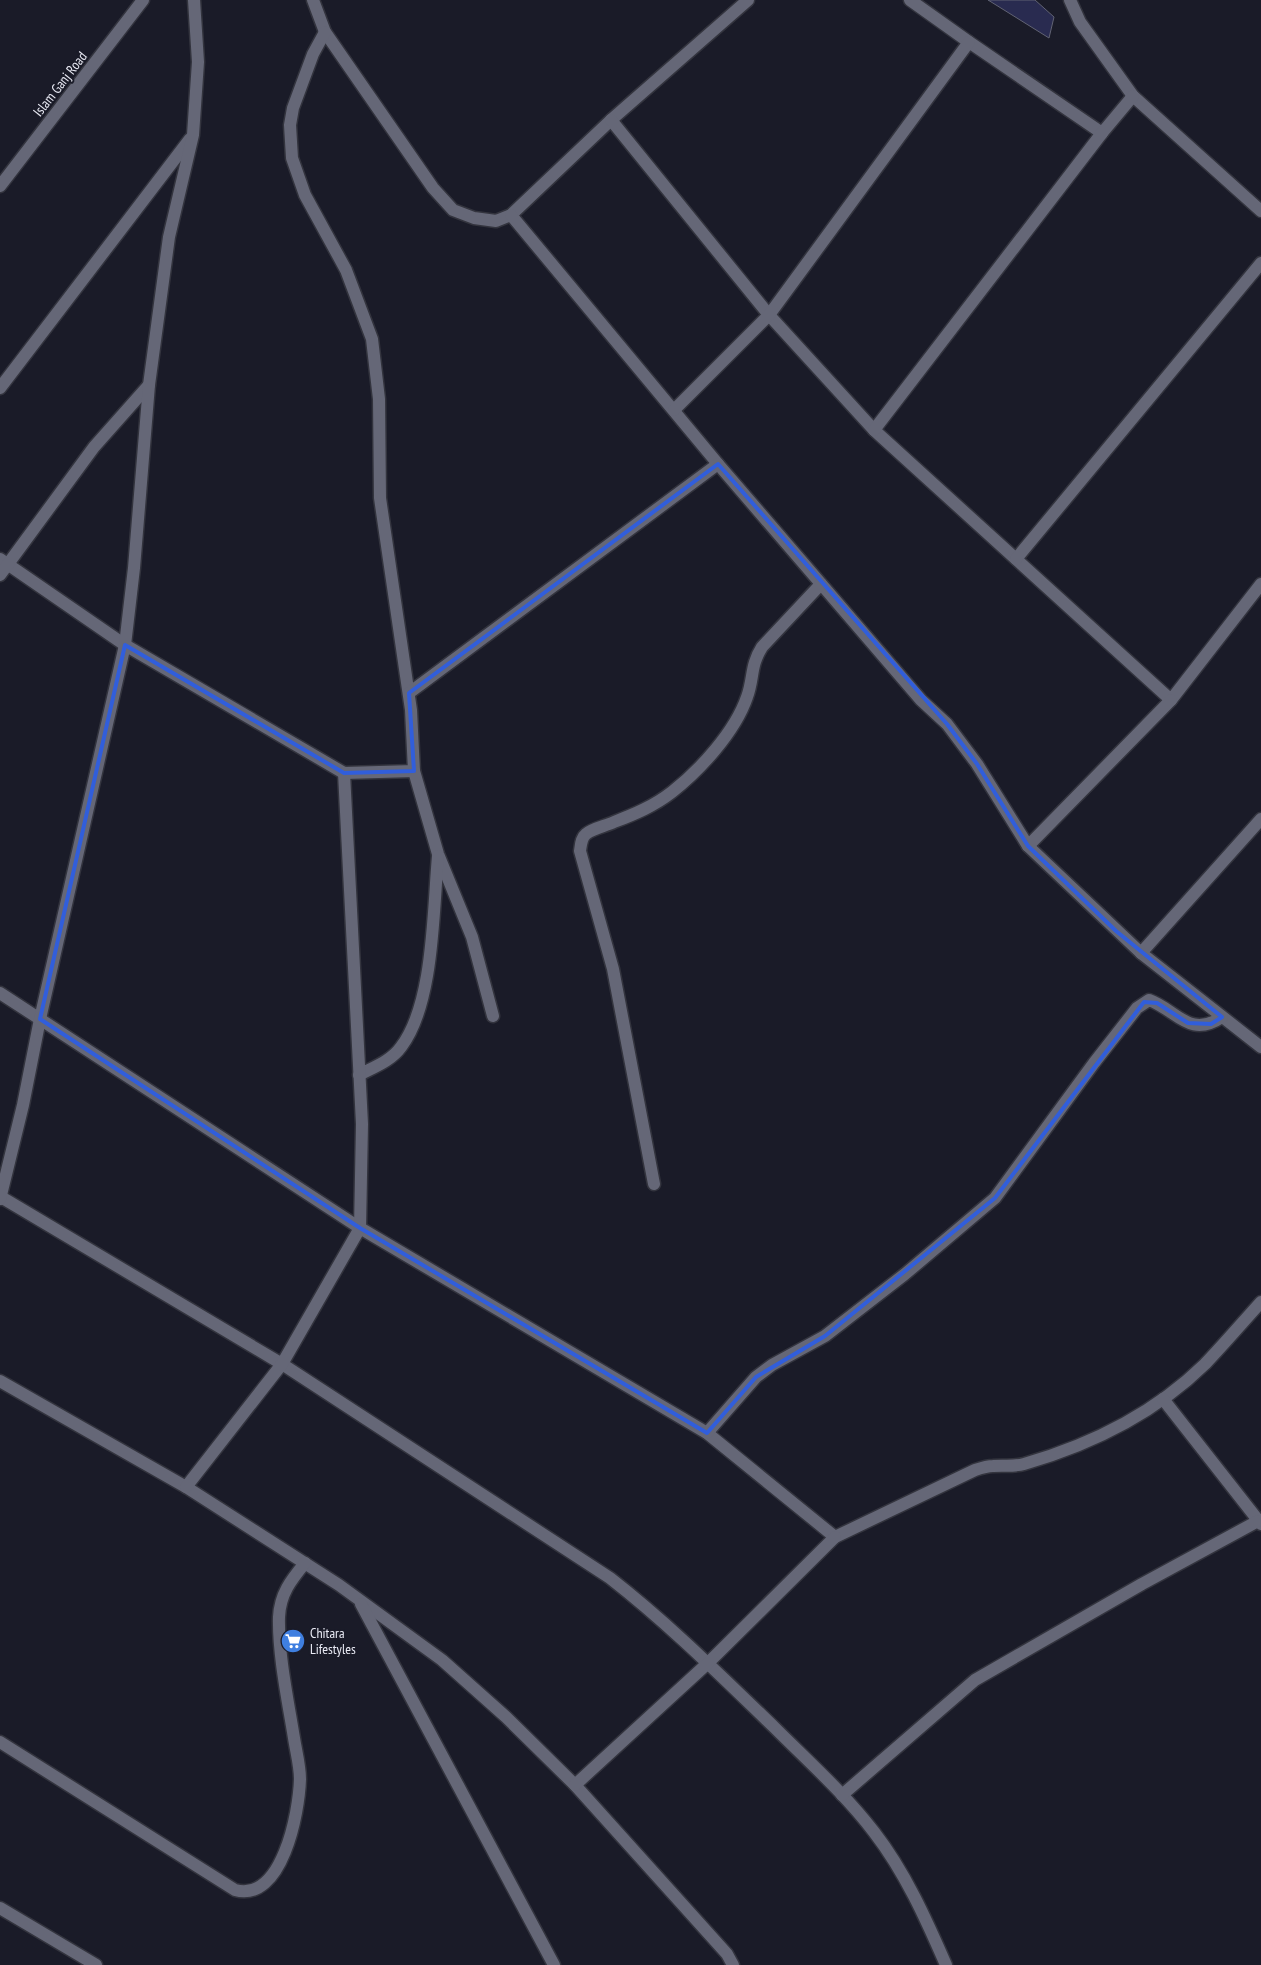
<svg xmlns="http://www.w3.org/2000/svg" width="1261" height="1965" viewBox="0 0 1261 1965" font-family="'PT Sans Narrow',sans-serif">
<rect width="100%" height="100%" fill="#1a1b28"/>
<!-- building -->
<polygon fill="#292b50" stroke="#616373" points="988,0 1035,0 1054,17 1049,38"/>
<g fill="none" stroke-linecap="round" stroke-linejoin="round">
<!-- minor casing -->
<g stroke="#33343e" stroke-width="15">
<g id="minor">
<polyline points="313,0 325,32 433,188 453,210 474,218 496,221 511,215 611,120 748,0"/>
<polyline points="910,0 969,42 1102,133"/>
<polyline points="1070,0 1080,22 1133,96 1261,211"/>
<polyline points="611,120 769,315 874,430 1171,700 1261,584"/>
<polyline points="0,186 143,0"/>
<polyline points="511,215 718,464 921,700 947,724 977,764 1028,846 1141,953 1261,1047"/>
<polyline points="0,388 190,139"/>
<polyline points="674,410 769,315 969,42"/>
<polyline points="874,430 1102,133 1133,96"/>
<polyline points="0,559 125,645 344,773 414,771 411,710 380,498 379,399 372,339 346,270 305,195 292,158 290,125 293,108 313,54 325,32"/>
<polyline points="1016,559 1261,263"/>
<polyline points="0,575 94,447 149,385"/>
<polyline points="409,693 718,464"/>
<polyline points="414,771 438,854 472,937 493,1016"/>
<polyline points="1028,846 1171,700"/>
<polyline points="1141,953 1261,819"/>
<path d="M0 993 360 1228 707 1433 835 1537 975 1470C981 1468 987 1466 993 1466 1004 1465 1013 1467 1024 1464 1090 1445 1155 1413 1205 1364 1224 1344 1242 1323 1261 1302"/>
<path d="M359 1075C374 1067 391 1061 401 1047 434 1004 433 910 438 856"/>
<path d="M654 1184 613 969 580 851C581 845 581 838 586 834 593 828 606 826 614 822 635 814 654 806 672 792 700 770 735 732 747 697 754 678 750 666 762 647L821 584"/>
<path d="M1 1197 282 1364 610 1578C669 1624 721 1676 775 1728 809 1762 845 1794 874 1832 905 1872 926 1919 946 1965"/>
<polyline points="0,1199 23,1105 40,1019 125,645 134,568 149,385 169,237 193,135 198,62 194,0"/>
<polyline points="0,1381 186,1487 339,1585 442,1660 506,1717 575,1785 727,1954 733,1965"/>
<polyline points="1163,1399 1261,1524"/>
<path d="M707 1433 756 1377 772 1365 825 1336 905 1274 995 1198 1094 1063 1137 1008 1149 1000C1177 1010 1189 1039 1222 1017"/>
<polyline points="186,1487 282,1364 360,1228 362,1124 344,773"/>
<polyline points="361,1604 554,1965"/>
<path d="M0 1742 235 1890C282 1903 299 1813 300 1779 300 1766 296 1751 294 1738 288 1701 278 1654 279 1617 280 1594 291 1580 305 1563"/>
<polyline points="575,1785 708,1663 835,1537"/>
<polyline points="842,1795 975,1680 1142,1584 1258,1521"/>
<polyline points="0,1908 96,1965"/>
</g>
</g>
<!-- minor -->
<use href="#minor" stroke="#656777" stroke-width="12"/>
</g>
<!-- marked area -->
<path fill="none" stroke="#315edb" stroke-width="4" stroke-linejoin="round" d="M718 464 947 724 977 764 1028 846 1116 931 1222 1017 1211 1024 1188 1023 1157 1003 1144 1002 995 1198 825 1336 756 1377 707 1433 360 1228 40 1019 125 645 344 773 414 771 409 693Z"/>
<!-- icons -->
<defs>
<g id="supermarket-disc" transform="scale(1.25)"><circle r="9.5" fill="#3f7fe0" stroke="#1a1b28"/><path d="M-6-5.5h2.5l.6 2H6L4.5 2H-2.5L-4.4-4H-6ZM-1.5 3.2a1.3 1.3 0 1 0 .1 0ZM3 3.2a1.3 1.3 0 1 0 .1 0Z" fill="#fff"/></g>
</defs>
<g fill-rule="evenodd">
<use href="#supermarket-disc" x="293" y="1641"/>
</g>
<g text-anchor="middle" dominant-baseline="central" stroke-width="4" stroke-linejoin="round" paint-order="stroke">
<!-- street labels -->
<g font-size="14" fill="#e9eaf4" stroke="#1a1b28">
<text transform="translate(60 84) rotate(-52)">Islam Ganj Road</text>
</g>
<!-- poi labels -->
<g font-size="14" fill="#e9eaf4" stroke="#1a1b28" text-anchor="start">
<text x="310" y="1633">Chitara<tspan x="310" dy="16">Lifestyles</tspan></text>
</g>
</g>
</svg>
